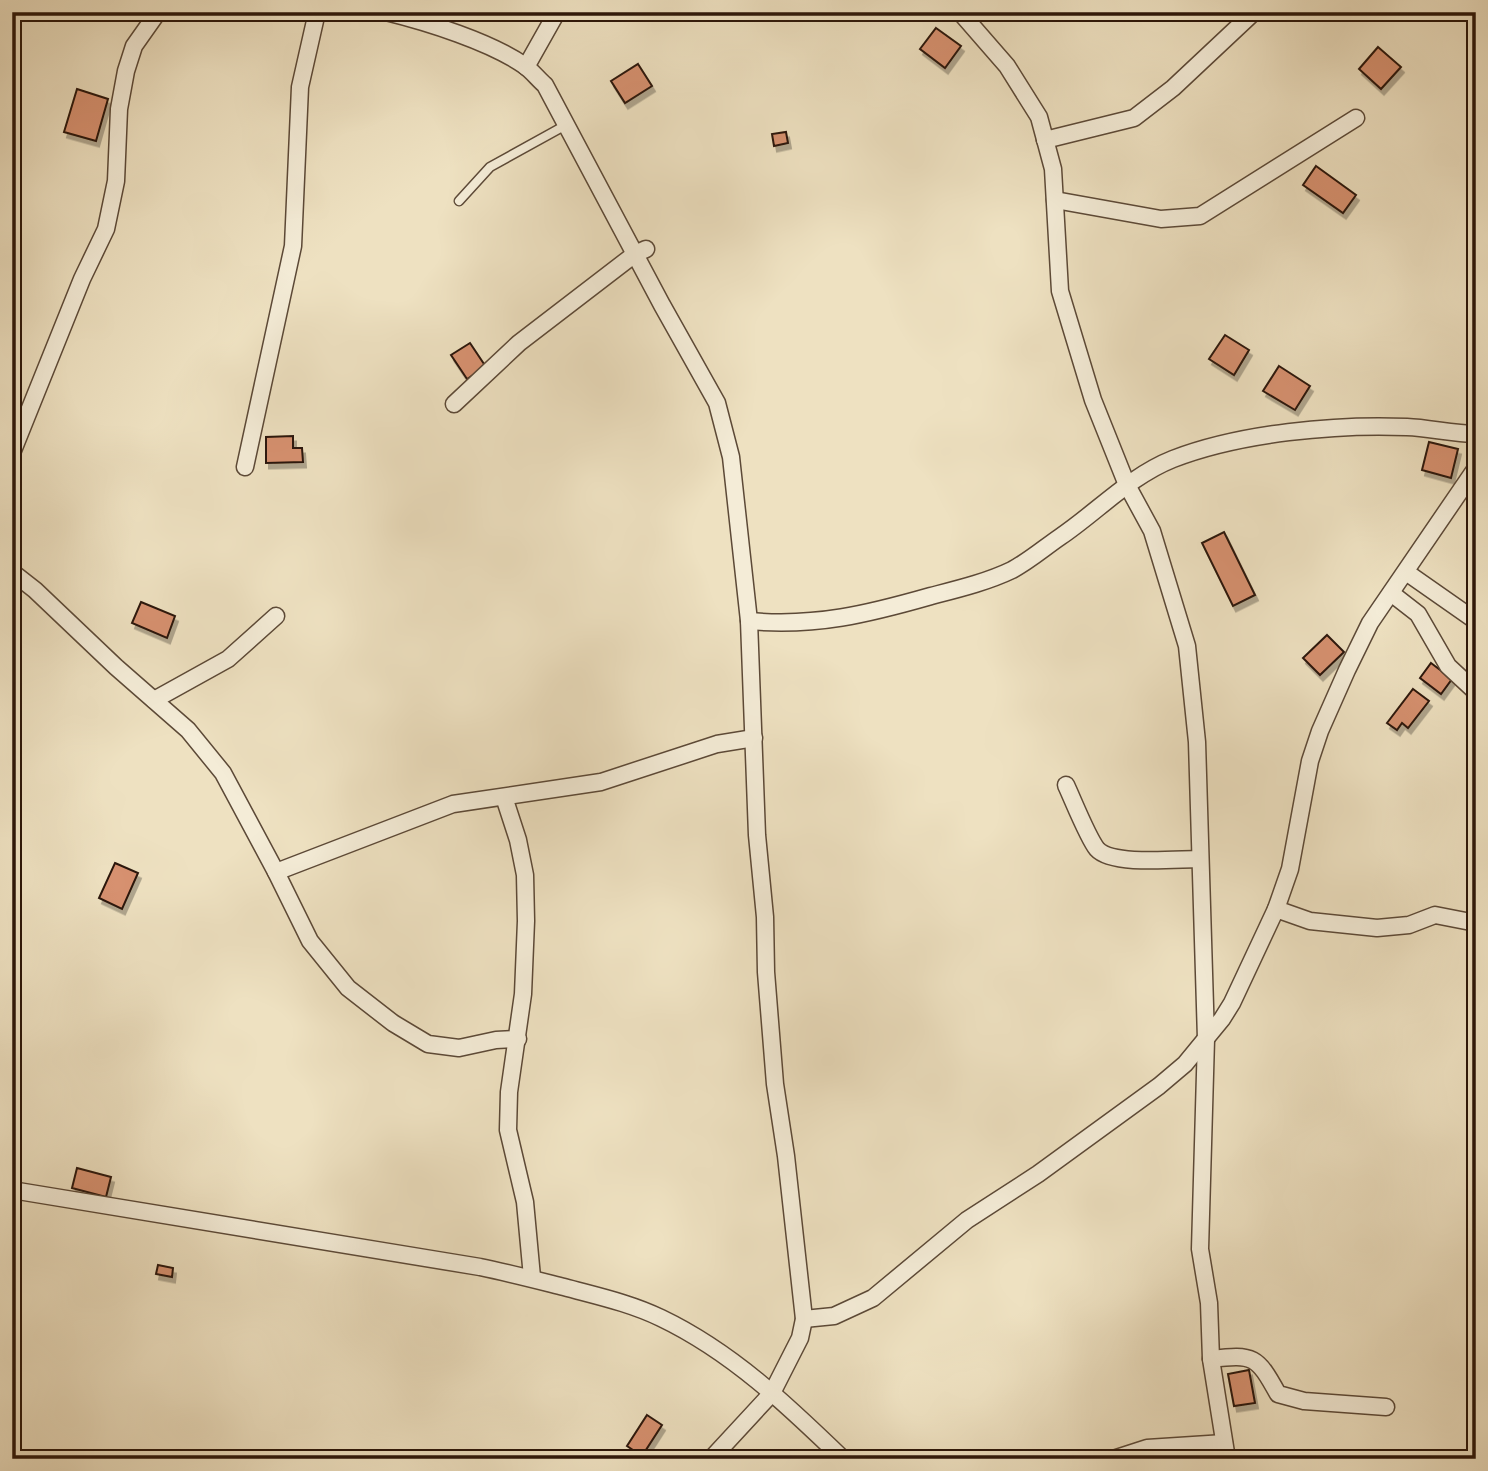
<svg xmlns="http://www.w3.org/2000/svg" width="1488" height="1471" viewBox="0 0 1488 1471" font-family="Vollkorn,serif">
<defs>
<filter id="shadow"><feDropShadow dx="3" dy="5.5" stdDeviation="0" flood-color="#0004"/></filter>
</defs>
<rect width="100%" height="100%" fill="#eee1c1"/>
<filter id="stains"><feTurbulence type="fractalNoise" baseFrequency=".00286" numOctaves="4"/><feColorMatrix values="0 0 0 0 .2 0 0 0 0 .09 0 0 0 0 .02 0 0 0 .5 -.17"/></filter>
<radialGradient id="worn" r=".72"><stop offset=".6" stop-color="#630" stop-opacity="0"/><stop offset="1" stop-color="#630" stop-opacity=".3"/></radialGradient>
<!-- building -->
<g fill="#d79170" stroke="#2c1609" stroke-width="2" filter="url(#shadow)">
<polygon points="936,28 961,46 945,68 920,49"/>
<polygon points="1378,47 1401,67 1381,89 1359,69"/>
<polygon points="638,64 652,86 625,103 611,81"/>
<polygon points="77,89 108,99 96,141 64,132"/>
<polygon points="786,132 788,143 774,146 772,134"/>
<polygon points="1316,166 1356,195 1343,213 1303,185"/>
<polygon points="1225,335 1249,350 1234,375 1209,359"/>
<polygon points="470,343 486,367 467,379 451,355"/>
<polygon points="1279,366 1310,386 1295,410 1263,391"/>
<polygon points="293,436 293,448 302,448 303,462 266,463 266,437"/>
<polygon points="1429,442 1458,449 1451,478 1422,470"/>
<polygon points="1224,532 1255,595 1233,606 1202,543"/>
<polygon points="141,602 175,616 167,638 132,623"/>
<polygon points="1327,635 1344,652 1320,675 1303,658"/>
<polygon points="1431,663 1452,679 1441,694 1420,678"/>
<polygon points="1413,689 1429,701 1408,728 1402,723 1397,730 1387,723"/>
<polygon points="115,863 138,873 122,909 99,898"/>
<polygon points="77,1168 111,1177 106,1197 72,1188"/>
<polygon points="158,1265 173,1268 172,1277 156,1274"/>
<polygon points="1249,1370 1255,1403 1234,1406 1228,1374"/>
<polygon points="647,1415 662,1425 642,1456 627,1446"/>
</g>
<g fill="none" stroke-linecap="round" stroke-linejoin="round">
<!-- service casing -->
<g stroke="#5c4937" stroke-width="11">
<polyline id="service" points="459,201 490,167 566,125"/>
</g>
<!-- minor casing -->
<g stroke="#5c4937" stroke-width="19">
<g id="minor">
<path d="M386 12C427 22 491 42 525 66 532 71 538 79 545 85L662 305 717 403 731 457 749 621 757 835 765 917 766 972 775 1084 786 1156 804 1319 800 1338 772 1393 711 1459"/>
<polyline points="960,12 1007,66 1039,117 1053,169 1060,291 1093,400 1127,485 1152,531 1187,646 1197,742 1206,1039 1200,1249 1209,1303 1211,1359 1227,1459"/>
<polyline points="526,67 557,12"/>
<polyline points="1045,140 1134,118 1173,88 1254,12"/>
<polyline points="1055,200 1161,219 1200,216 1356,118"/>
<polyline points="454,404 519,343 635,254 646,249"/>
<polyline points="12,453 82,279 106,229 116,181 119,109 126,71 134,46 158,12"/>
<polyline points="245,467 293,246 300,87 317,12"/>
<polyline points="12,572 35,590 116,667 188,730 223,773 276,872 310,941 348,988 393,1023 428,1044 459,1048 496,1040 518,1039"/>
<polyline points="1406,572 1476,621"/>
<polyline points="1391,593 1418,614 1448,666 1476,692"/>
<path d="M749 621C816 627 868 614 931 596 958 589 987 582 1012 570 1029 561 1044 548 1060 537 1097 512 1130 476 1173 459 1240 433 1336 424 1407 427 1430 428 1453 434 1476 434"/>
<polyline points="154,700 228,659 276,616"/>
<path d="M1066 785C1073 800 1088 838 1097 849 1112 866 1177 859 1199 859"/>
<polyline points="504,797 518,840 525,875 526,921 523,994 509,1092 508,1130 525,1202 532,1277"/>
<polyline points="276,872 453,804 601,782 717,744 754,738"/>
<polyline points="1276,909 1310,921 1377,928 1409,925 1435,915 1476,923"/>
<path d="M12 1190 480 1267C509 1273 536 1280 564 1287 597 1296 630 1303 661 1318 732 1352 787 1405 843 1459"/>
<polyline points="804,1319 834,1316 873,1298 967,1220 1038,1174 1159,1086 1185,1064 1222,1019 1232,1003 1276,909 1290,869 1310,761 1320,731 1347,670 1370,623 1476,468"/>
<path d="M1211 1359C1254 1354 1257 1356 1278 1394L1304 1401 1386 1407"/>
<polyline points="1113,1459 1147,1448 1224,1443"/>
</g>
</g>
<!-- service -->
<use href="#service" stroke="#f4ecd7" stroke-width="8"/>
<!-- minor -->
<use href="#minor" stroke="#f4ecd7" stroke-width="16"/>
</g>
<!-- margin -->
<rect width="1488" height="1471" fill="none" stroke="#eee1c1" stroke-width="42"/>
<rect x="14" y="14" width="1460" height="1443" fill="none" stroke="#2c1609" stroke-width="3.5"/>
<rect x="21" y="21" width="1446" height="1429" fill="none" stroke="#2c1609" stroke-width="2"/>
<rect width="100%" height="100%" filter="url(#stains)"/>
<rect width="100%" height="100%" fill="url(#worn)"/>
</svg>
